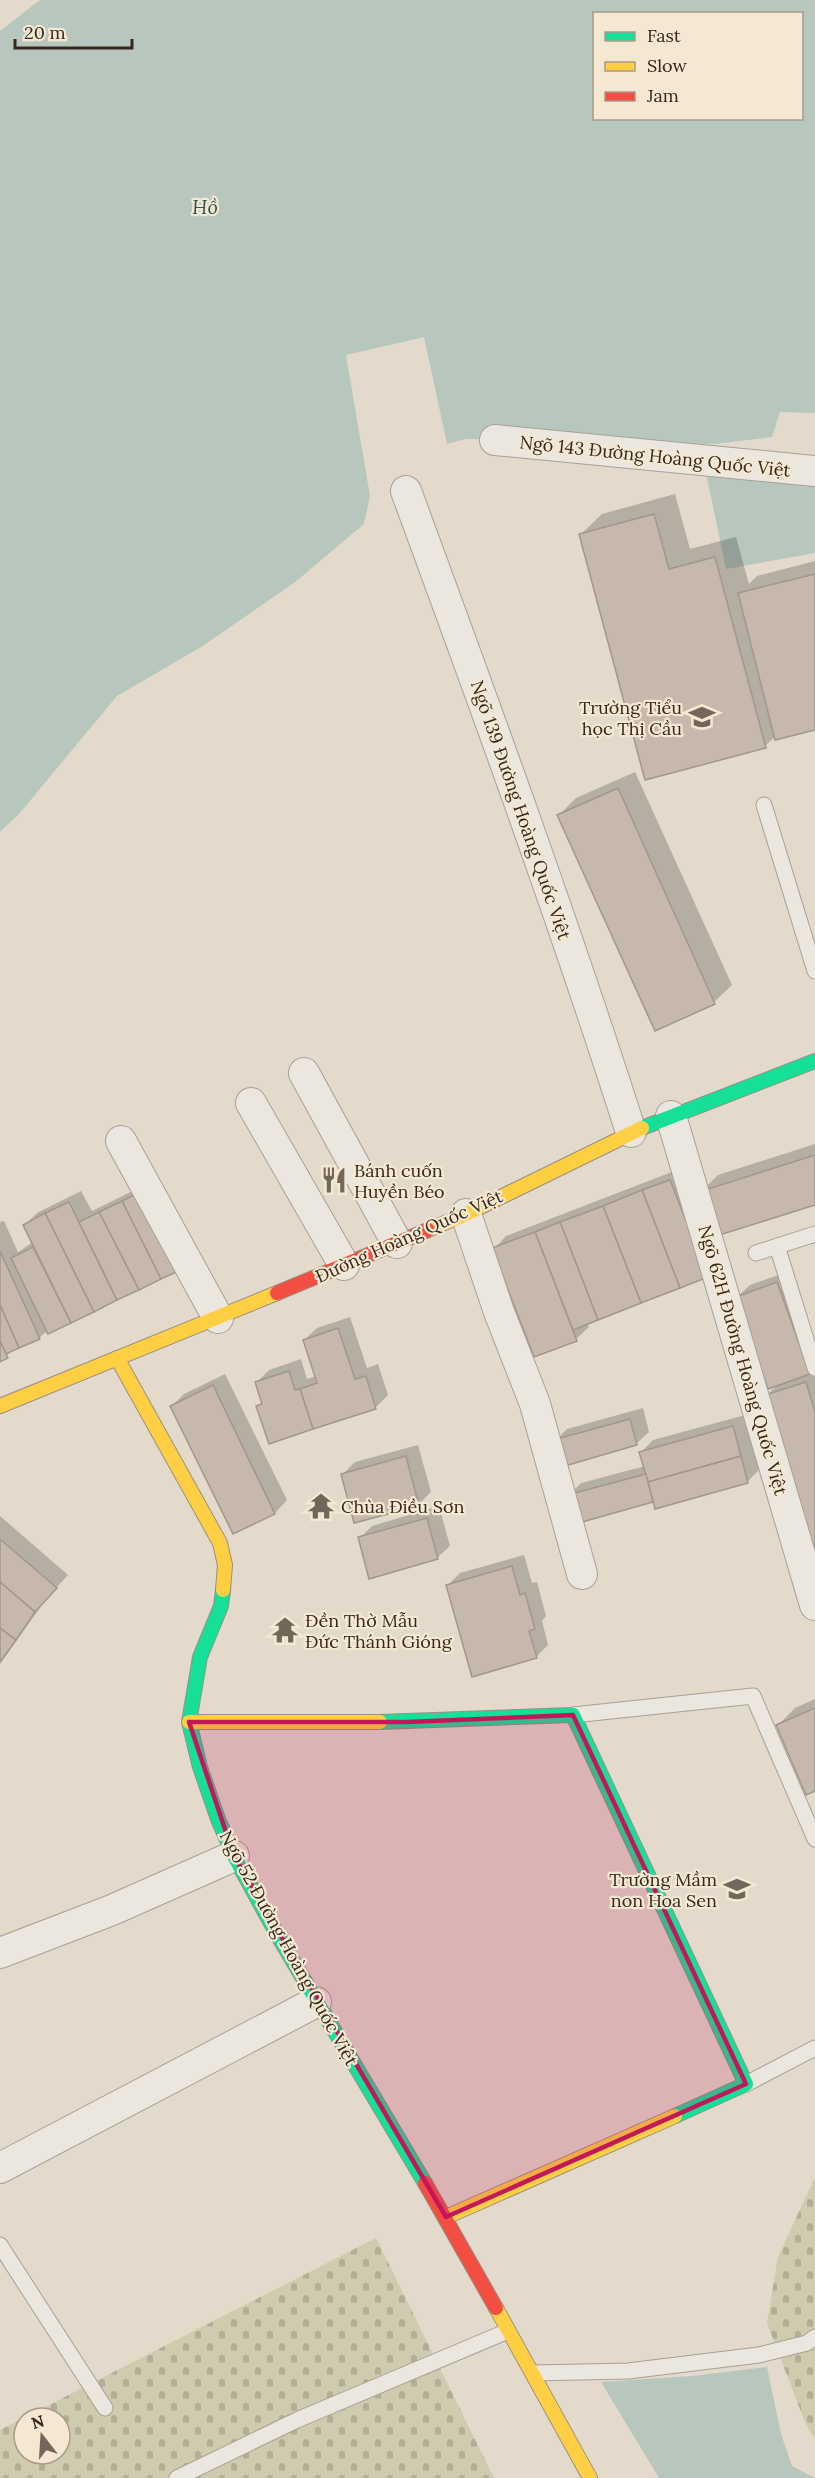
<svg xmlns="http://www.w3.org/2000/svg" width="815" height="2478" viewBox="0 0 815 2478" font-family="Lora,serif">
<defs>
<pattern id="cemetery-stones" width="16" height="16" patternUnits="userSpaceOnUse" patternTransform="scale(1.5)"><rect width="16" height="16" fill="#cecbae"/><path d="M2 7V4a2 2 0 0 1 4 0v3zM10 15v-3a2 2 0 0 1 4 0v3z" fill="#b2ae95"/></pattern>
</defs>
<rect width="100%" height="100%" fill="#e3dacc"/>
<!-- cemetery -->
<g fill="url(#cemetery-stones)" fill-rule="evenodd">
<polygon points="815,2177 815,2439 806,2425 767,2323 778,2257"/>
<path d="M376 2238 494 2478H0V2430ZM24 2418H60V2454H24Z"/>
</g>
<!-- water -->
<g fill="#b8c7bd" fill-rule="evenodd">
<path d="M40 0H815V413L780 412 772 437 715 444 465 439 447 444 424 337 346 355 370 496 364 524 294 583 201 647 117 696 19 814 0 832V31ZM594 14H802V118H594Z"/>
<polygon points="705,468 815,478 815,553 726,569"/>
<polygon points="767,2367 781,2434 792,2466 815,2478 659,2478 601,2382 692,2376"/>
</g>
<!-- shadow -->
<g fill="#0003">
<polygon points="675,494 690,549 736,537 749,584 757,576 815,561 815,728 776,736 765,746 580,535 602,514"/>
<polygon points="635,772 732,985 714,1002 656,1029 559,815 576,798"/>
<polygon points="815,1144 815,1204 701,1192 718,1175"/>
<polygon points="682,1168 719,1263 587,1323 589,1327 576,1339 535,1355 494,1249 506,1236"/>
<polygon points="157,1179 182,1267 49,1332 48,1330 39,1338 16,1348 0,1360 0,1222 4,1221 18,1252 33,1242 25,1225 37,1213 81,1191 92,1211"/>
<polygon points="790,1271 815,1342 815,1547 767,1395 778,1384 737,1297 750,1285"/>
<polygon points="350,1317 367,1368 378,1364 388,1395 376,1407 269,1442 258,1406 263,1401 257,1382 269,1370 301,1359 307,1379 316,1376 304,1340 317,1328"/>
<polygon points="225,1374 287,1500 275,1513 234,1532 172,1406 184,1394"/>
<polygon points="643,1408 649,1432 636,1444 555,1441 567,1429"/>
<polygon points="745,1415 760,1469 747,1482 654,1501 576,1522 569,1495 581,1483 645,1466 641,1452 653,1440"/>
<polygon points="418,1445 431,1492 419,1504 343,1474 355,1462"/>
<polygon points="439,1506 450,1546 437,1558 360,1538 372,1526"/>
<polygon points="0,1516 68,1575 47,1598 0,1664"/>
<polygon points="524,1555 532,1583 537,1582 546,1616 542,1621 548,1645 536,1657 448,1585 460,1573"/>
<polygon points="815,1699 815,1789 778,1725 795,1708"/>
</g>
<!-- building -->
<g fill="#c6b8ad" stroke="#a3968c" stroke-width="1.5">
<polygon points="654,514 669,569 715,557 766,748 645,780 579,534"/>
<polygon points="815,574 815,730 775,740 738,593"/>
<polygon points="618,788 715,1004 655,1031 557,815"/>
<polygon points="815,1155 815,1205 713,1237 699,1192"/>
<polygon points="670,1180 708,1277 680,1288 642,1190"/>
<polygon points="144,1190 183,1269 161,1279 122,1201"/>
<polygon points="642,1190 680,1288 641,1303 603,1206"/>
<polygon points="122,1201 161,1279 139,1290 99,1212"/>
<polygon points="69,1202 117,1300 94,1312 45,1213"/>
<polygon points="603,1206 641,1303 598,1320 560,1222"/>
<polygon points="99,1212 139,1290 117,1300 79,1222"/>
<polygon points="45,1213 94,1312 71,1323 23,1225"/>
<polygon points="560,1222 598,1320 573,1330 535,1232"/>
<polygon points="535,1232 577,1341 534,1357 492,1248"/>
<polygon points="33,1247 71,1323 48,1334 11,1258"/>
<polygon points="0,1251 40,1339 19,1348 0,1305"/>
<polygon points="777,1282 810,1374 768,1389 736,1297"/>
<polygon points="0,1305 19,1348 6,1354 0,1341"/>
<polygon points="338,1328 355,1379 366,1376 376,1409 313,1429 300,1389 317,1383 303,1340"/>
<polygon points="0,1341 8,1358 0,1362"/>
<polygon points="289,1371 295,1390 300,1389 313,1429 269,1444 256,1406 262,1404 255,1382"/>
<polygon points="806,1382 815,1412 815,1551 765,1395"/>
<polygon points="213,1385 275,1514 233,1534 170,1406"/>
<polygon points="630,1419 637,1445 561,1467 553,1440"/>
<polygon points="733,1426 741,1456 648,1482 639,1452"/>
<polygon points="406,1456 419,1506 354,1523 341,1474"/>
<polygon points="741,1456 748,1483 655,1509 648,1482"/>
<polygon points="646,1474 653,1502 575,1524 567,1495"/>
<polygon points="427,1518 438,1559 369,1579 358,1537"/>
<polygon points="0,1539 57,1588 35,1612 0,1582"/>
<polygon points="512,1566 520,1595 525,1593 535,1629 529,1631 537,1658 472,1677 446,1585"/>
<polygon points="0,1582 35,1612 16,1640 0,1628"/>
<polygon points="0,1628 16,1640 0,1662"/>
<polygon points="815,1708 815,1791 806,1795 776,1725"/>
</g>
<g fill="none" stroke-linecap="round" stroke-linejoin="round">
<!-- lane casing -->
<g stroke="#a8a096" stroke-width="17">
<g id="lane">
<polyline points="764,805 815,971"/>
<polyline points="777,1246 815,1368"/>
<polyline points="756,1253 815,1234"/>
<polyline points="573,1715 753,1696 815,1839"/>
<polyline points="746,2084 815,2048"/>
<polyline points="0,2245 105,2408"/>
<polyline points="533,2373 628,2371 759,2355 807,2343 815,2337"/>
<polyline points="177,2478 297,2420 508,2331"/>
</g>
</g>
<!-- street casing -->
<g stroke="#a8a096" stroke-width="32">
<g id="street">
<polyline points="495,440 815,471"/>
<path d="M406 491C484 703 562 916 631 1132"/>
<polyline points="304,1073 397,1243"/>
<polyline points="251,1103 344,1265"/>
<polyline points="671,1116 815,1605"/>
<polyline points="121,1141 218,1318"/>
<polyline points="466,1214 499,1312 535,1404 582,1574"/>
<polyline points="0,1953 112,1910 234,1856"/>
<polyline points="0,2168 316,2002"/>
</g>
</g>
<!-- fast casing -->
<g stroke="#988f86" stroke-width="16">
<g id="fast">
<polyline points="642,1128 815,1061"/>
<polyline points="223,1590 221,1606 200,1657 189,1722 200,1767 218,1819 234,1856 278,1936 425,2183"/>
<polyline points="380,1722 573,1715 746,2084 675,2116"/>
</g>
</g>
<!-- slow casing -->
<g stroke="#988f86" stroke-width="16">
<g id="slow">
<polyline points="428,1230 466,1214 642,1128"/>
<polyline points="117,1358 220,1543 225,1565 223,1590"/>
<polyline points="0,1406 277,1293"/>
<polyline points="189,1722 380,1722"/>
<polyline points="446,2217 675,2116"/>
<polyline points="496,2308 590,2478"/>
</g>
</g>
<!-- jam casing -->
<g stroke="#988f86" stroke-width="16">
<g id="jam">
<polyline points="277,1293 428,1230"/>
<polyline points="425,2183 496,2308"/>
</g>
</g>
<!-- lane -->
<use href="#lane" stroke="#ebe6de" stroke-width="15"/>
<!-- street -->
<use href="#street" stroke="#ebe6de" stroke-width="30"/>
<!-- fast -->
<use href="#fast" stroke="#16e098" stroke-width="14"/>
<!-- slow -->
<use href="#slow" stroke="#ffcf43" stroke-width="14"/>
<!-- jam -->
<use href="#jam" stroke="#f24e42" stroke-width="14"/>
</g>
<!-- marked area -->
<path fill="#c2185b" fill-opacity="0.2" stroke="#c2185b" stroke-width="4.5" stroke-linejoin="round" d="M573 1715 746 2084 446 2217 234 1856 189 1722H407Z"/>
<!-- icons -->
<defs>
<g id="school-bare" transform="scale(2.07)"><path d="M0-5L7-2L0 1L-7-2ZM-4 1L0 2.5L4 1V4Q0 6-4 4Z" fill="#73665b" stroke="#f4e8d2" stroke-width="2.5" paint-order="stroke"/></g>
<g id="restaurant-bare" transform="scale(2.07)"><path d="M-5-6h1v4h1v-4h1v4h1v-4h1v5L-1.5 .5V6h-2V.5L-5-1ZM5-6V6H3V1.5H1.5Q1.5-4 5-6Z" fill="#73665b" stroke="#f4e8d2" stroke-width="2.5" paint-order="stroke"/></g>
<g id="temple-bare" transform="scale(2.07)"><path d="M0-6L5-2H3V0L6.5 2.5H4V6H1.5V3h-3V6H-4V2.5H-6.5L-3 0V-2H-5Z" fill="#73665b" stroke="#f4e8d2" stroke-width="2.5" paint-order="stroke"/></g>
</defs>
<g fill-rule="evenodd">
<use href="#school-bare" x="702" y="717"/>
<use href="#restaurant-bare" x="334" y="1180"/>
<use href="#temple-bare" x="321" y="1506"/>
<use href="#temple-bare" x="285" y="1630"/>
<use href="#school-bare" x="737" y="1889"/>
</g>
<g text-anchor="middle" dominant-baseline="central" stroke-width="4.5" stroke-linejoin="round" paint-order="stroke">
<!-- street labels -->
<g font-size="18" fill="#36281e" stroke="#f4e8d2">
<text transform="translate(655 456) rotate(6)">Ngõ 143 Đường Hoàng Quốc Việt</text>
<text transform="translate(521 810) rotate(71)">Ngõ 139 Đường Hoàng Quốc Việt</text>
<text transform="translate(409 1236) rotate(-24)">Đường Hoàng Quốc Việt</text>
<text transform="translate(743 1360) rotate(74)">Ngõ 62H Đường Hoàng Quốc Việt</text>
<text transform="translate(289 1948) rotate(61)">Ngõ 52 Đường Hoàng Quốc Việt</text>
</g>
<!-- poi labels -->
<g font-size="18" fill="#36281e" stroke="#f4e8d2" text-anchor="start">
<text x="682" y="707" text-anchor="end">Trường Tiểu<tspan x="682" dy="21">học Thị Cầu</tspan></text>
<text x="354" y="1170">Bánh cuốn<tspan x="354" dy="21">Huyền Béo</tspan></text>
<text x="341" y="1506">Chùa Điều Sơn</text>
<text x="305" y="1620">Đền Thờ Mẫu<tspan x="305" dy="21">Đức Thánh Gióng</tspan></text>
<text x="717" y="1879" text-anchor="end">Trường Mầm<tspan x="717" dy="21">non Hoa Sen</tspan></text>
</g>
<!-- water labels -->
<g font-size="20" font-style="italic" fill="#2e5651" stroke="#f4e8d2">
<text x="205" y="206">Hồ</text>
</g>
</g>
<!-- legend -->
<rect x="593" y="12" width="210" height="108" fill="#f4e8d2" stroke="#a89b8a" stroke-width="1.5"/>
<rect x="605" y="32" width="30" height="9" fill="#16e098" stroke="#a89b8a" stroke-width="1.5"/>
<text x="647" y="42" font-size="18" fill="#36281e">Fast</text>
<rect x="605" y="62" width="30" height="9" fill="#ffcf43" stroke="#a89b8a" stroke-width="1.5"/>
<text x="647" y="72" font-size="18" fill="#36281e">Slow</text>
<rect x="605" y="92" width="30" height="9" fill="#f24e42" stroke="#a89b8a" stroke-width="1.5"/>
<text x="647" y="102" font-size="18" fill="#36281e">Jam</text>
<!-- north arrow -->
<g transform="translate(42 2436) rotate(343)"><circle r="28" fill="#f4e8d2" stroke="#a89b8a" stroke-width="1.5"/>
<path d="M0-4.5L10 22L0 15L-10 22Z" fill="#73665b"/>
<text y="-9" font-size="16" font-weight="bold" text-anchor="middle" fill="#36281e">N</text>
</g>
<!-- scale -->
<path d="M15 39v9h117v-9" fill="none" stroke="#36281e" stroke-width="3"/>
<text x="24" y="39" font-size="18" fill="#36281e" stroke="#f4e8d2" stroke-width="4.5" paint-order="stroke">20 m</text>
</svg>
